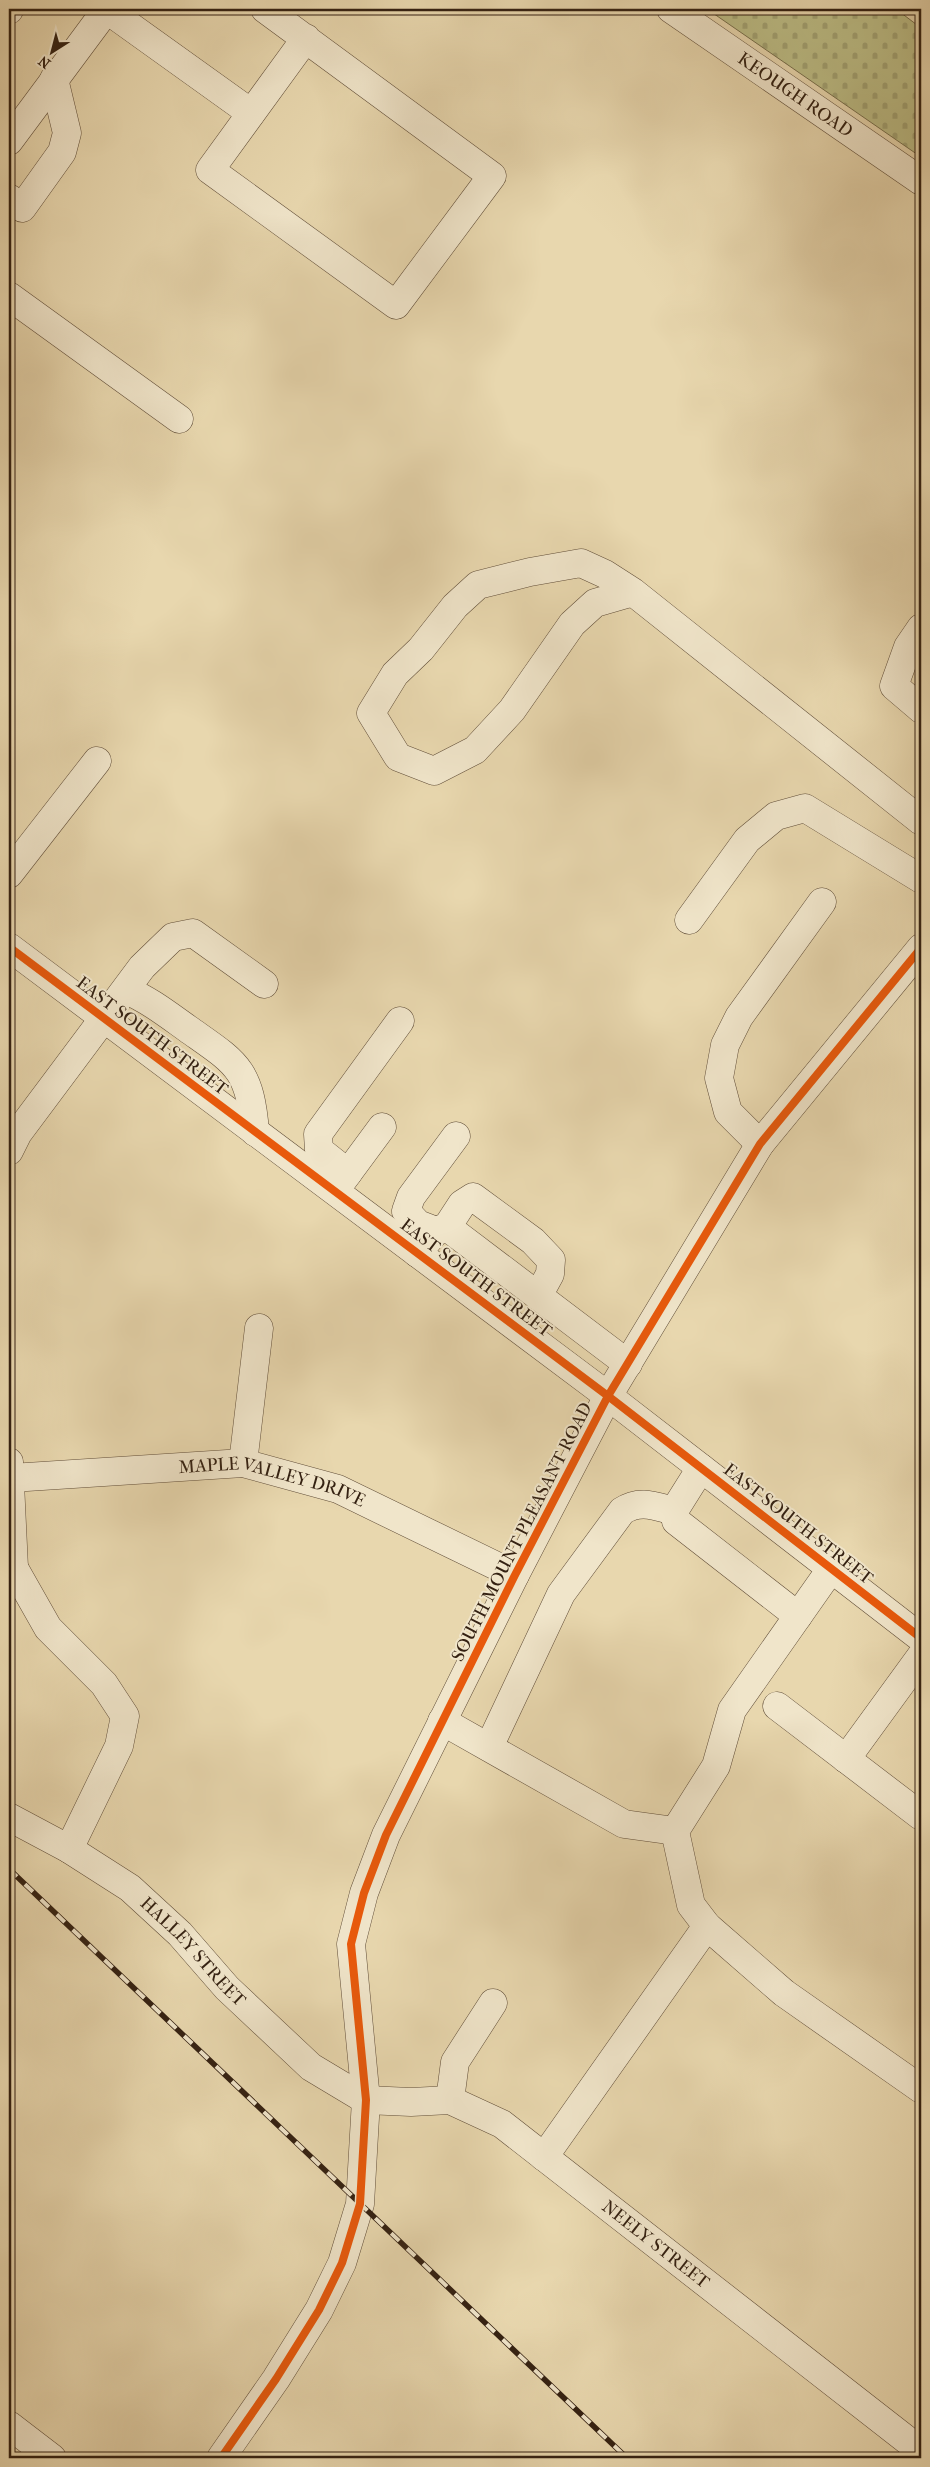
<svg xmlns="http://www.w3.org/2000/svg" width="930" height="2467" viewBox="0 0 930 2467" font-family="'IM FELL French Canon',serif">
<defs>
<pattern id="cemetery-stones" width="16" height="16" patternUnits="userSpaceOnUse" patternTransform="scale(1.25)"><rect width="16" height="16" fill="#bcbd86"/><path d="M2 7V4a2 2 0 0 1 4 0v3zM10 15v-3a2 2 0 0 1 4 0v3z" fill="#a2a273"/></pattern>
</defs>
<rect width="100%" height="100%" fill="#e8d7ae"/>
<filter id="stains"><feTurbulence type="fractalNoise" baseFrequency=".004" numOctaves="4"/><feColorMatrix values="0 0 0 0 .2 0 0 0 0 .09 0 0 0 0 .02 0 0 0 .5 -.17"/></filter>
<radialGradient id="worn" r=".72"><stop offset=".6" stop-color="#630" stop-opacity="0"/><stop offset="1" stop-color="#630" stop-opacity=".3"/></radialGradient>
<!-- cemetery -->
<polygon fill="url(#cemetery-stones)" stroke="#786f4c" points="707,9 896,9 921,28 921,157"/>
<g fill="none" stroke-linecap="round" stroke-linejoin="round">
<!-- minor casing -->
<g stroke="#614e39" stroke-width="29">
<g id="minor">
<polyline points="106,9 251,113"/>
<polyline points="265,9 492,176 396,305 210,170 306,38"/>
<path id="s1" d="M671 9 921 181"/>
<polyline points="9,10 9,9"/>
<polyline points="9,141 107,9"/>
<polyline points="9,198 22,208 62,152 67,133 54,79"/>
<polyline points="9,296 179,419"/>
<polyline points="633,592 595,603 572,624 512,710 475,750 434,771 398,757 371,713 395,674 421,649 455,606 478,585 530,572 581,563 605,574 633,592 921,821"/>
<polyline points="921,628 908,647 894,686 921,709"/>
<polyline points="9,874 97,761"/>
<polyline points="689,920 747,840 776,816 805,808 921,879"/>
<polyline points="9,947 608,1396 921,1638"/>
<path d="M126 990C149 1000 167 1014 188 1029 236 1063 250 1068 255 1132"/>
<polyline points="760,1144 728,1112 719,1078 725,1045 739,1017 822,902"/>
<polyline points="9,1151 18,1133 142,967 173,937 193,933 264,984"/>
<polyline points="348,1173 319,1150 318,1134 400,1021"/>
<polyline points="337,1188 382,1127"/>
<polyline points="447,1227 462,1204 473,1197 533,1241 551,1260 550,1274 538,1296"/>
<polyline points="436,1231 418,1224 406,1211 411,1197 456,1136"/>
<polyline points="417,1253 436,1231 447,1227 628,1364"/>
<polyline points="9,1462 14,1568"/>
<polyline points="243,1463 259,1328"/>
<polyline points="701,1468 674,1511 676,1521 798,1616"/>
<path id="s2" d="M11 1478 243 1463 338 1489 515 1575"/>
<polyline points="831,1569 732,1710 716,1766 675,1831 691,1905 707,1926 784,1993 921,2089"/>
<polyline points="9,1570 14,1568 48,1628 104,1684 125,1716 119,1746 69,1849"/>
<polyline points="777,1706 921,1816"/>
<polyline points="442,1721 624,1824 675,1831"/>
<path d="M489 1747 561 1594 622 1511C640 1499 655 1506 674 1511"/>
<polyline points="846,1759 921,1656"/>
<path id="s3" d="M9 1817 69 1849 130 1888 180 1934 227 1988 311 2067 366 2100 411 2102 450 2100 502 2124 921 2451"/>
<polyline points="450,2100 455,2062 493,2003"/>
<polyline points="544,2157 707,1926"/>
<polyline points="9,2425 52,2458"/>
<polyline points="221,2458 276,2379 319,2310 342,2263 360,2204 366,2100 351,1944 364,1893 386,1835 515,1575 608,1396 760,1144 921,948"/>
</g>
</g>
<!-- minor -->
<use href="#minor" stroke="#f0e5ca" stroke-width="28"/>
<!-- rail casing -->
<g stroke="#342112" stroke-width="5.5">
<polyline id="rail" points="9,1869 627,2458"/>
</g>
<!-- rail -->
<use href="#rail" stroke="#f0e5ca" stroke-width="4" stroke-dasharray="11" stroke-linecap="butt"/>
<!-- cycleway casing -->
<g stroke="#f0e5ca" stroke-width="11">
<g id="cycleway">
<polyline points="9,947 608,1396 921,1638"/>
<polyline points="221,2458 276,2379 319,2310 342,2263 360,2204 366,2100 351,1944 364,1893 386,1835 515,1575 608,1396 760,1144 921,948"/>
</g>
</g>
<!-- cycleway -->
<use href="#cycleway" stroke="#e8590c" stroke-width="8"/>
</g>
<g text-anchor="middle" dominant-baseline="central" stroke-width="4" stroke-linejoin="round" paint-order="stroke">
<!-- street labels -->
<g font-size="18" fill="#342112" stroke="#f0e5ca">
<text stroke="none"><textPath href="#s1" startOffset="151">KEOUGH ROAD</textPath></text>
<text transform="translate(152 1036) rotate(37)">EAST SOUTH STREET</text>
<text transform="translate(476 1278) rotate(37)">EAST SOUTH STREET</text>
<text stroke="none"><textPath href="#s2" startOffset="264">MAPLE VALLEY DRIVE</textPath></text>
<text transform="translate(798 1524) rotate(38)">EAST SOUTH STREET</text>
<text transform="translate(522 1532) rotate(-63)">SOUTH MOUNT PLEASANT ROAD</text>
<text stroke="none"><textPath href="#s3" startOffset="230">HALLEY STREET</textPath></text>
<text stroke="none"><textPath href="#s3" startOffset="796">NEELY STREET</textPath></text>
</g>
</g>
<!-- margin -->
<rect width="930" height="2467" fill="none" stroke="#e8d7ae" stroke-width="30"/>
<rect x="10" y="10" width="910" height="2447" fill="none" stroke="#342112" stroke-width="2.5"/>
<rect x="15" y="15" width="900" height="2437" fill="none" stroke="#342112"/>
<!-- north arrow -->
<g transform="translate(52 52) rotate(216)" stroke="#f0e5ca" stroke-width="4" paint-order="stroke">
<path d="M0-4L9 19L0 12L-9 19Z" fill="#342112"/>
<text y="-8" font-size="14" font-weight="bold" text-anchor="middle" fill="#342112">N</text>
</g>
<rect width="100%" height="100%" filter="url(#stains)"/>
<rect width="100%" height="100%" fill="url(#worn)"/>
</svg>
